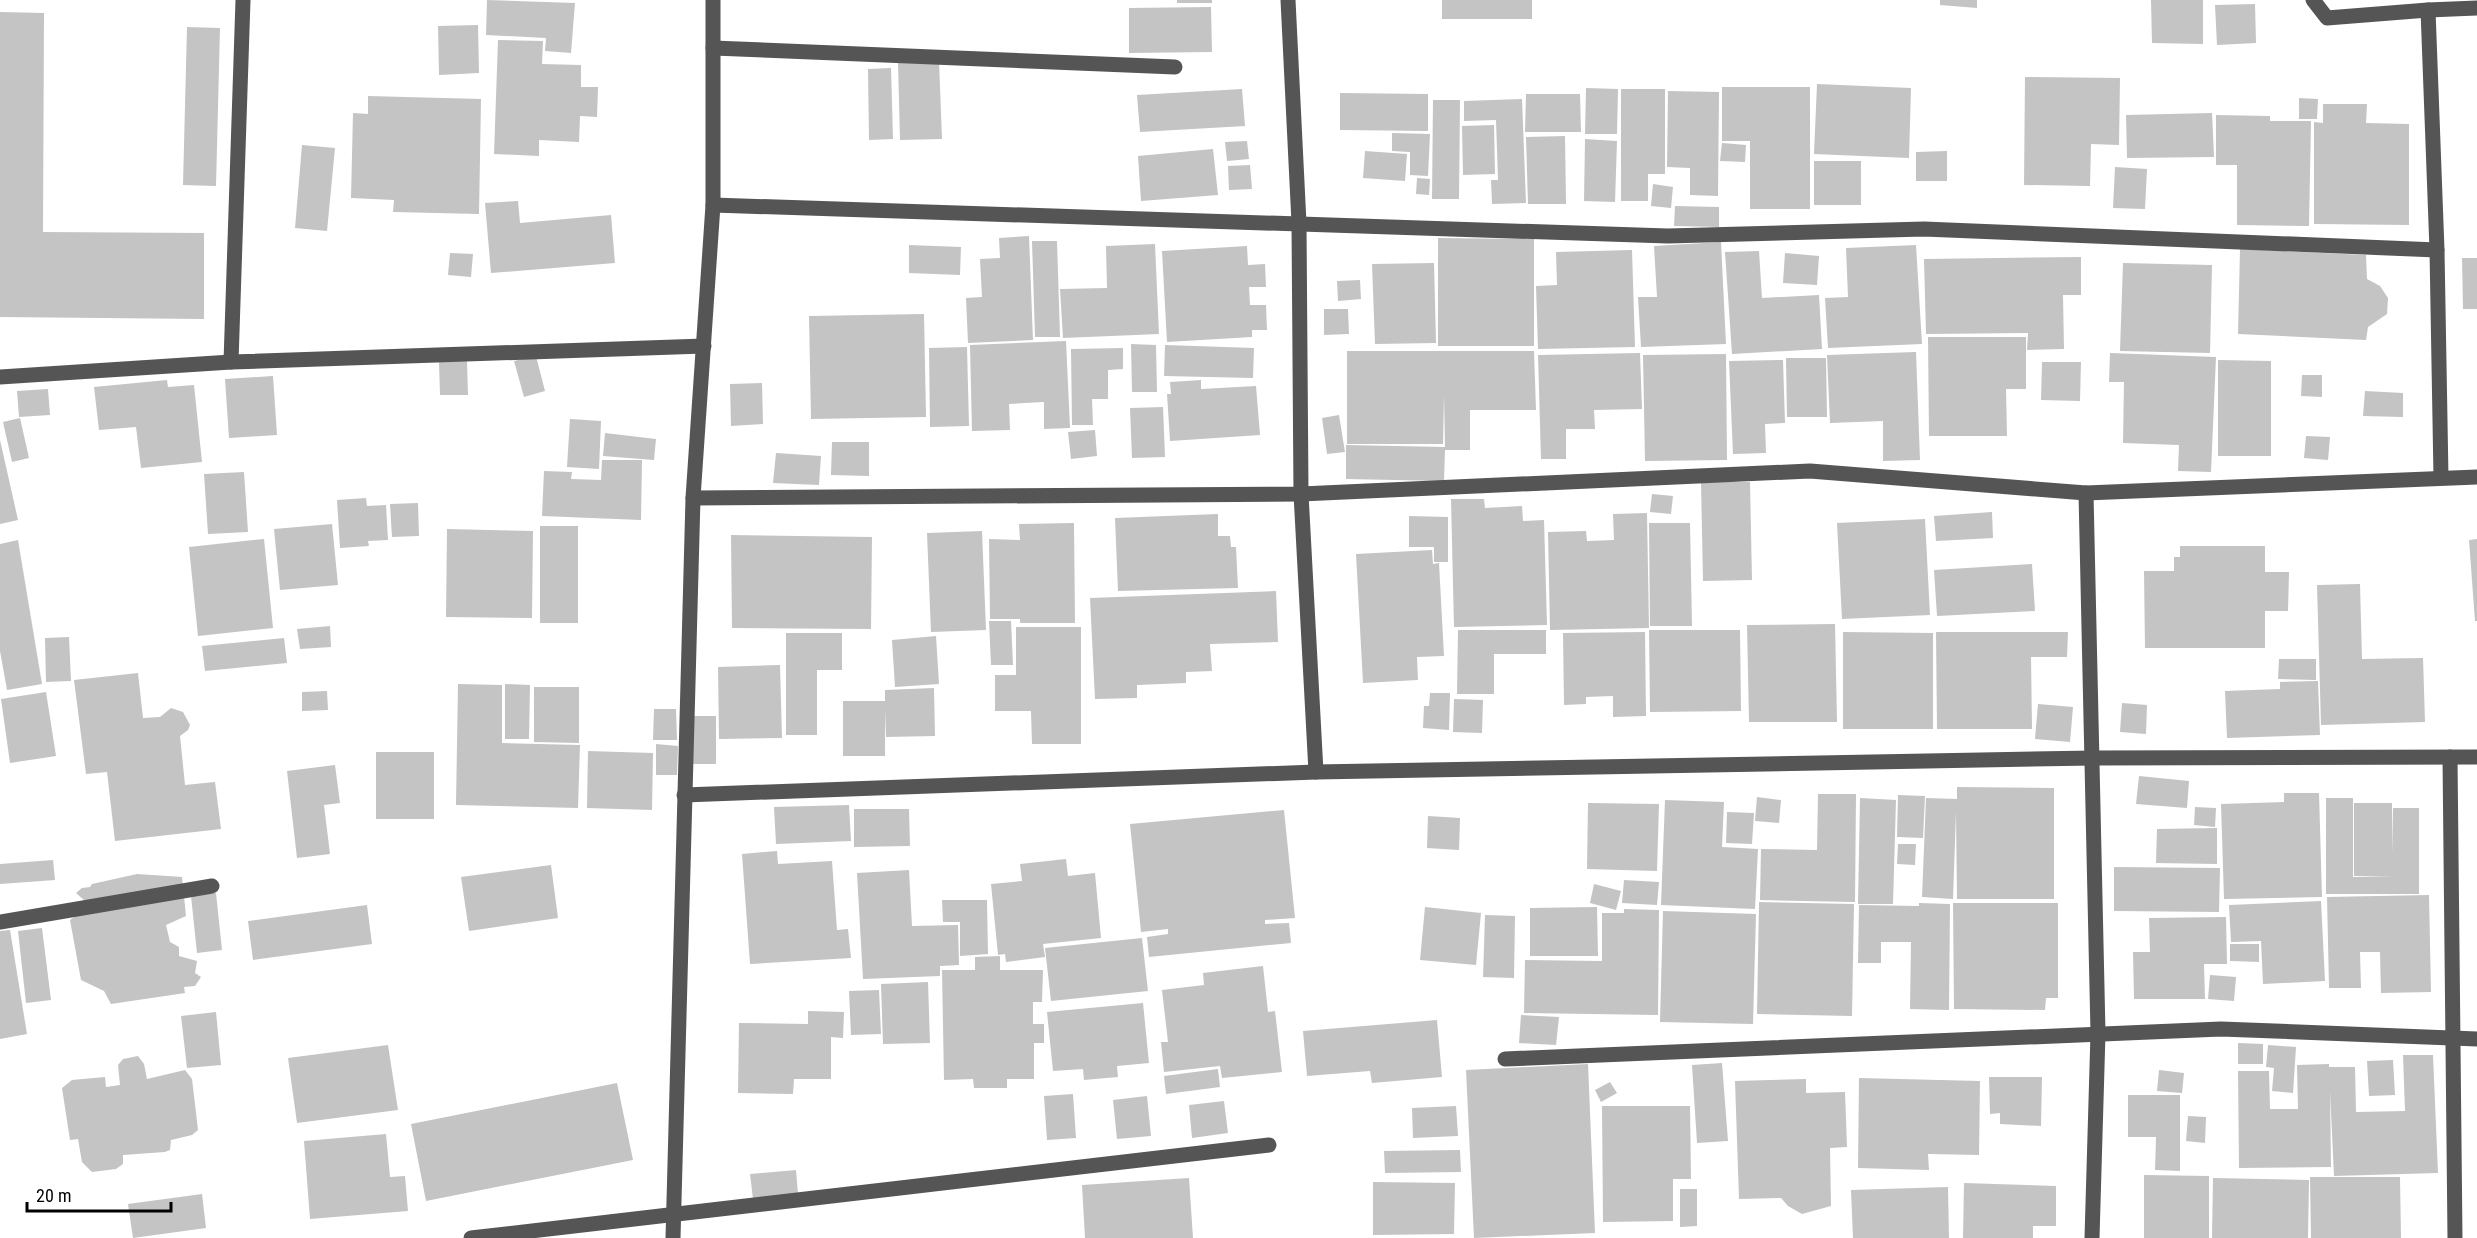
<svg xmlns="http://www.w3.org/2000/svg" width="2477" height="1238" viewBox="0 0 2477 1238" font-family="'Roboto Condensed',sans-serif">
<rect width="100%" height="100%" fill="#fff"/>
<!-- building -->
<g fill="#c4c4c4">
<polygon points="487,0 575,3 571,53 545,51 546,38 486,35"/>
<rect x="1177" y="0" width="35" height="3"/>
<rect x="1442" y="0" width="90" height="19"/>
<polygon points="1940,0 1977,0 1977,8 1940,5"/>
<polygon points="2151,0 2203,0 2203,44 2152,43"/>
<polygon points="2255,4 2256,43 2217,45 2215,5"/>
<polygon points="1211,7 1212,52 1129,53 1129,8"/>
<polygon points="0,12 44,13 43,232 204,233 204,319 0,317"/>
<polygon points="478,25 479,73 439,75 438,26"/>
<polygon points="187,27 220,28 216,186 183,185"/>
<polygon points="498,40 543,41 542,64 581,65 581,87 598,87 597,117 580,116 579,142 539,140 539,156 494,154"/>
<polygon points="939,61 942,139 900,140 898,62"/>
<polygon points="891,68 893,139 869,140 868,69"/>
<polygon points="2025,77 2120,78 2119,145 2091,144 2090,186 2024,185"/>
<polygon points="1817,84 1911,88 1909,158 1814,154"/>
<polygon points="1722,87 1810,87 1810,209 1750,209 1750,141 1722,141"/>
<polygon points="1586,88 1618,89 1617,134 1585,134"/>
<polygon points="1242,89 1245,126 1140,132 1137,95"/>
<polygon points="1621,89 1665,89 1665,174 1648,174 1648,201 1621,201"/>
<polygon points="1668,91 1719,92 1718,196 1690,195 1690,168 1667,167"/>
<polygon points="1340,93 1428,94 1428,131 1340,130"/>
<polygon points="1526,94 1580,94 1581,132 1525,132"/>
<polygon points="368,96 481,99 479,214 393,212 394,200 351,198 353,113 368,114"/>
<polygon points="2299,98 2318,99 2317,119 2299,119"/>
<polygon points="1522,99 1526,203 1492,204 1491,180 1498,180 1496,120 1464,121 1464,101"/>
<polygon points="1433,100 1460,100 1459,199 1432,199"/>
<polygon points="2323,104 2367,104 2366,123 2409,124 2409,225 2314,224 2314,122 2323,123"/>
<polygon points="2212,113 2214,157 2127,158 2126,115"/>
<polygon points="2216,115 2270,116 2270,121 2311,121 2309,226 2237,225 2237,165 2216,165"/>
<polygon points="1494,125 1495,174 1463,175 1462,126"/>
<polygon points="1392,133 1430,134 1428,176 1410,175 1410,152 1392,151"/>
<polygon points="1565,136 1566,204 1528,204 1526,137"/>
<polygon points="1585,139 1617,141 1615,202 1584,201"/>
<polygon points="1247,141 1249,159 1227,161 1225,142"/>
<polygon points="1722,143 1746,145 1745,162 1720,161"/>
<polygon points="302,145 335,148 327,231 295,228"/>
<polygon points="1213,149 1218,195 1141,201 1138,156"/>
<polygon points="1365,151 1407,154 1405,181 1363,178"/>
<polygon points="1947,151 1947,181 1916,181 1916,152"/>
<rect x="1814" y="161" width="47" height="44"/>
<polygon points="1250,165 1252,189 1229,190 1228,166"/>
<polygon points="2115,167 2147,169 2145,209 2113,208"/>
<polygon points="1417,178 1430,179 1429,195 1416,194"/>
<polygon points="1653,184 1673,187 1671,208 1651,206"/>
<polygon points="518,201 520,223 611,215 615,263 491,273 485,203"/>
<polygon points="1675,206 1719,207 1719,227 1674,226"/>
<polygon points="1029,236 1033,340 968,343 966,298 982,297 980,259 1000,258 999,238"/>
<polygon points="1438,238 1534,239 1534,346 1438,346"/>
<polygon points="1032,241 1057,241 1060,337 1035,337"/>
<polygon points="1721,242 1726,344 1641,347 1638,297 1657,297 1654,246"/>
<polygon points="1155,244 1159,334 1063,338 1060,289 1107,288 1106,246"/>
<polygon points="909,245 961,247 960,275 909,273"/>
<polygon points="1916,245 1922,344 1828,348 1825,298 1848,297 1846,248"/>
<polygon points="1247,246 1248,265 1265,264 1266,287 1249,287 1250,305 1266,305 1267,330 1252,330 1252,337 1167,342 1162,251"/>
<polygon points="2240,249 2366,255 2367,279 2380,286 2388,298 2387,314 2368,327 2366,340 2238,334"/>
<polygon points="1632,250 1635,347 1538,349 1536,286 1557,285 1556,252"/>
<polygon points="1759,251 1762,298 1819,295 1822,349 1732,354 1725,252"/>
<polygon points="450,253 473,254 471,277 448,275"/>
<polygon points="1785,253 1819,256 1817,285 1783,283"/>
<polygon points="2081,257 2081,295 2063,295 2064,349 2027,350 2028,333 1926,334 1924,259"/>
<polygon points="2462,258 2477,258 2477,309 2463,309"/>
<polygon points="1434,263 1436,343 1375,344 1372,264"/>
<polygon points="2123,263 2212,265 2210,353 2120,351"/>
<polygon points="1360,280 1361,299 1338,301 1337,281"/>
<polygon points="1324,309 1348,309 1349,334 1324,335"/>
<polygon points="924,314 926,417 811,419 809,316"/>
<polygon points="1928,337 2026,337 2026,389 2006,389 2007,436 1929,436"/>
<polygon points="1066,341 1070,428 1044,429 1044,402 1009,404 1010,430 972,431 970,345"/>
<polygon points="1131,344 1156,345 1157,392 1132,392"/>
<polygon points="1165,345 1254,348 1253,378 1164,376"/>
<polygon points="967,347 969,426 930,427 929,348"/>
<polygon points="1123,348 1123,369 1108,370 1108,399 1092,399 1093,425 1072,425 1071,349"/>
<polygon points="1347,351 1534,351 1536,410 1470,410 1470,450 1445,450 1444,481 1346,479 1346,445 1445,447 1444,395 1443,444 1347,444"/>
<polygon points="1916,352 1920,460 1883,461 1883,421 1830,423 1827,355"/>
<polygon points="1640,353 1642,409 1594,410 1595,429 1566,429 1566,459 1541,459 1538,355"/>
<polygon points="2110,353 2216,357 2211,472 2178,471 2179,445 2123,443 2124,382 2109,382"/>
<polygon points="1726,354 1727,460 1645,461 1643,355"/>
<polygon points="536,356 545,391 524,397 514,361"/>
<polygon points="1786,358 1826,358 1827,417 1787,417"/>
<polygon points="1783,360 1785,423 1765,424 1766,453 1733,454 1729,361"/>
<polygon points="2218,360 2271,361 2271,456 2218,456"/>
<polygon points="467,361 468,395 440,395 439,362"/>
<polygon points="2042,362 2081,362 2080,401 2041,400"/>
<polygon points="2302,375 2322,375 2322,397 2301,396"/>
<polygon points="273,376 277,435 229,438 225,379"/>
<polygon points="167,380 168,387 194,385 202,462 141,468 136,427 99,430 94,387"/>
<polygon points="1201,380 1201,389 1256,386 1260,435 1170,441 1167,394 1171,394 1170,382"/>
<polygon points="762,383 763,424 731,426 730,384"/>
<polygon points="48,389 50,415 19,417 17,391"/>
<polygon points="2365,391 2403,393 2403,417 2363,416"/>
<polygon points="1163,407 1165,457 1132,458 1130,408"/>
<polygon points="1339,415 1345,452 1327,454 1322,418"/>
<polygon points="20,418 29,458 12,462 3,422"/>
<polygon points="570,419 601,421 599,469 567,467"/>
<polygon points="1095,430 1097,456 1071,459 1068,432"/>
<polygon points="605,433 656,439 654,460 603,456"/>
<polygon points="2306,436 2330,437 2328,460 2304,458"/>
<polygon points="0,440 18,520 0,524"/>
<polygon points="832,442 869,442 869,476 831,475"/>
<polygon points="776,453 821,456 819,485 773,483"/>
<polygon points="602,460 642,460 641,520 542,516 544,471 572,472 571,479 601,480"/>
<polygon points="244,472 248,532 208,534 204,474"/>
<polygon points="1701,482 1750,482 1752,580 1703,581"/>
<polygon points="1652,494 1673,496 1671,514 1650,512"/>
<polygon points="366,498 367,506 386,505 388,540 368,541 369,546 340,548 337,500"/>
<polygon points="1451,499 1484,499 1485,508 1522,506 1523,521 1544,520 1547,625 1454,627"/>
<polygon points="418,503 419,536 392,537 390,504"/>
<polygon points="1992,512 1993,538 1936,541 1934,516"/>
<polygon points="1647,513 1649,628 1550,630 1548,532 1586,531 1587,541 1614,540 1613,514"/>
<polygon points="1218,514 1218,536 1230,536 1231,547 1236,547 1238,588 1118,591 1115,518"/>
<polygon points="1409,516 1448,517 1448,562 1434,562 1434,547 1409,547"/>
<polygon points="1925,519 1930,615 1842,619 1837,523"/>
<polygon points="1074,523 1075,623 1020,623 1020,619 990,619 989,539 1020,540 1019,524"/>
<polygon points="1649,523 1690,523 1692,626 1650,626"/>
<polygon points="332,524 338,585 280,590 274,529"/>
<rect x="540" y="526" width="38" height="97"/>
<polygon points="447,529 533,531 532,618 446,617"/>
<polygon points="982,531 986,630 931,632 927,533"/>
<polygon points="731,535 872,537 871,629 732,628"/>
<polygon points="264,539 273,628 198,636 189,547"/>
<polygon points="2477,539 2477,621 2475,621 2469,540"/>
<polygon points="18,540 42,684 7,690 0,651 0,544"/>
<polygon points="2180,546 2265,546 2265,572 2289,572 2288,611 2265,611 2265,648 2145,648 2144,571 2174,571 2174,557 2180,557"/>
<polygon points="1432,550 1433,564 1439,563 1444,656 1417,657 1418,680 1363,683 1356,554"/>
<polygon points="2032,564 2035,611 1937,616 1934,570"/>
<polygon points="2360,584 2362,659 2423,658 2425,722 2321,725 2317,585"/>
<polygon points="1276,591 1278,642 1210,644 1212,671 1186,672 1186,683 1137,685 1137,698 1095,699 1090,598"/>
<polygon points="989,621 1011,621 1013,665 991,665"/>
<polygon points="1835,624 1837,722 1749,722 1747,625"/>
<polygon points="330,626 331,647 300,649 297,629"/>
<polygon points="1016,627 1081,627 1081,744 1032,744 1031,711 995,711 995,675 1016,675"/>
<polygon points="1458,630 1546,630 1546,654 1494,654 1494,694 1457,694"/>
<polygon points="1649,630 1740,630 1741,711 1650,712"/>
<polygon points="1645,632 1646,716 1613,717 1613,696 1586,697 1586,704 1564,705 1563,633"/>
<polygon points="1843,632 1933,633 1933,729 1843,729"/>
<polygon points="1936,632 2068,632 2067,657 2031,657 2032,729 1937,729"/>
<polygon points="786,633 842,633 842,670 817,670 817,735 786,735"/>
<polygon points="936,636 939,684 895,687 892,640"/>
<polygon points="69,637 71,681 46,682 45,638"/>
<polygon points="284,638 287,663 205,671 202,646"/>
<polygon points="2279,659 2316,659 2316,680 2278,679"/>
<polygon points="780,665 782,738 719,739 718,667"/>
<polygon points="138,673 143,718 160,717 171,708 183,712 190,725 188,730 180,736 185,785 215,782 221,829 115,841 107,772 86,774 74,680"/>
<polygon points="2318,681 2320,735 2227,738 2225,691 2280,689 2280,682"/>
<polygon points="458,684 502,685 502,743 580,745 578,808 456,805"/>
<polygon points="505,684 530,685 529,739 505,739"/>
<polygon points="534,687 579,687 579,743 534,742"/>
<polygon points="934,688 935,736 886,737 885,710 885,756 843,756 843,701 885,701 885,690"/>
<polygon points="327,691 328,710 302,711 302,692"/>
<polygon points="46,692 56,756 10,763 1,699"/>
<polygon points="1430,693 1450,693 1449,730 1423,728 1424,706 1429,706"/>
<polygon points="1454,699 1483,700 1482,733 1453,732"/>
<polygon points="2122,703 2147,705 2146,734 2120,732"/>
<polygon points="2038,704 2073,707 2070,742 2035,739"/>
<polygon points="654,709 676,709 677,740 653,740"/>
<rect x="692" y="716" width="24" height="48"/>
<polygon points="656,744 678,746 677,775 656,775"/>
<polygon points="588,751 653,753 652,810 587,808"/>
<rect x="376" y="752" width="58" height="67"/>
<polygon points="335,765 340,803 324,805 330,854 297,858 287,771"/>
<polygon points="2139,776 2189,781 2187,808 2136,804"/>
<polygon points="1957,787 2054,788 2054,899 1957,899 1956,812 1953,899 1922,897 1926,798 1957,799"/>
<polygon points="2284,793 2319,793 2322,897 2224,899 2221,804 2284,802"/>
<polygon points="1818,794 1856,794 1855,902 1760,900 1761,849 1817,850"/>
<polygon points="1898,795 1925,796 1923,838 1897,837"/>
<polygon points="1757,797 1781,800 1779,823 1755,821"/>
<polygon points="1860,798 1896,800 1893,904 1858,904"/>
<polygon points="2326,798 2353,798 2353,877 2393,877 2354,876 2354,803 2392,803 2392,854 2393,808 2419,808 2419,894 2326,894"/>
<polygon points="1665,800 1724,802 1722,847 1758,849 1755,909 1661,905"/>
<polygon points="1588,803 1659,804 1657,871 1587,869"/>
<polygon points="849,805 851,841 776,844 774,807"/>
<polygon points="2195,807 2216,808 2215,827 2194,825"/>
<polygon points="854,809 909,809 910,846 854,847"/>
<polygon points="1284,810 1295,918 1265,920 1265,924 1289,923 1291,943 1149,957 1147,937 1168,934 1168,929 1141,932 1130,824"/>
<polygon points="1727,812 1754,813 1752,844 1726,843"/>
<polygon points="1428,816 1460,818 1459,850 1427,848"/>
<polygon points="2217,828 2217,864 2156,863 2157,829"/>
<polygon points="1898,844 1916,844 1915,865 1897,864"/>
<polygon points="777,851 778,864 832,861 837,930 848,929 851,958 750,964 742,854"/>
<polygon points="1066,859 1068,876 1095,873 1101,938 1043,944 1045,957 1006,962 1005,954 998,955 991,884 1022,881 1020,864"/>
<polygon points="53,860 55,880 0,884 0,864"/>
<polygon points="551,865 558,918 469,931 461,877"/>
<polygon points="2114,867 2220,868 2219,912 2114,911"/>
<polygon points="909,870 912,926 958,925 959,965 940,966 940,976 863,979 857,873"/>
<polygon points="137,874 182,877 186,916 166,925 170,942 179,947 179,956 197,961 195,973 201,977 195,986 184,987 185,993 111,1004 104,991 81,980 70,920 84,910 84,900 76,893 82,888 90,887 92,884"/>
<polygon points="1624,880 1659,882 1657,905 1622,903"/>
<polygon points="1594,884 1621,891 1616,910 1590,903"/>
<polygon points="216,893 222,950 197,953 191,896"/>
<polygon points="2429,895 2431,992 2381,993 2380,952 2360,952 2361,988 2329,988 2327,897"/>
<polygon points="942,900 987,900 988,954 960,956 960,922 943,922"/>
<polygon points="2321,901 2325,981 2263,984 2261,941 2231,942 2229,905"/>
<polygon points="1759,902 1854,904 1852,1016 1757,1014"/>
<polygon points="1919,903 1950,904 1949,1010 1910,1009 1911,942 1881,942 1881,963 1858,963 1859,905 1919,906"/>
<polygon points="1953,903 2058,903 2058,998 2046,998 2045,1010 1954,1009"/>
<polygon points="367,905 372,944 253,960 248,921"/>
<polygon points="1425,907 1481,913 1476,965 1420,960"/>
<polygon points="1597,907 1598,956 1530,956 1530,908"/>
<polygon points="1624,909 1659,910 1658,1015 1524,1013 1525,960 1602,961 1602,913 1624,913"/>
<polygon points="1663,911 1756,914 1753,1024 1660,1022"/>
<polygon points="1485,915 1515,916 1514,978 1483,977"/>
<polygon points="2226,917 2227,964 2204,964 2205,999 2134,999 2133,952 2150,952 2149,918"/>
<polygon points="42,928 51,1000 26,1003 18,931"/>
<polygon points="10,930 27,1034 0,1039 0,931"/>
<polygon points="1142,938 1148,991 1051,1001 1045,948"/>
<polygon points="2230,944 2259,944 2259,962 2230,961"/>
<polygon points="1000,956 1000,970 1043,970 1042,1002 1033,1002 1033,1024 1044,1024 1044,1043 1034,1043 1034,1079 1007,1079 1007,1088 974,1088 973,1079 944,1080 942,970 975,970 975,957"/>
<polygon points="1263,966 1268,1012 1275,1011 1282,1072 1222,1078 1220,1066 1164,1072 1161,1042 1168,1042 1162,990 1204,985 1203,973"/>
<polygon points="2210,975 2236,977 2234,1001 2208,999"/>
<polygon points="928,982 930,1043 883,1044 881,984"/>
<polygon points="879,990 881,1034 851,1035 849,991"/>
<polygon points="1143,1003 1149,1063 1117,1066 1118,1077 1084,1080 1083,1069 1053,1071 1047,1012"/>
<polygon points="808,1011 844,1012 843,1038 831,1037 831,1079 794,1079 793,1094 738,1093 739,1023 808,1024"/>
<polygon points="216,1012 221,1065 187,1068 181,1016"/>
<polygon points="1521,1015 1559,1017 1556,1045 1519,1043"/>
<polygon points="1437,1020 1442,1077 1372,1083 1370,1071 1307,1076 1303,1031"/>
<polygon points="2238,1043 2263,1044 2263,1064 2238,1064"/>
<polygon points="388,1045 398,1110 297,1123 288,1058"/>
<polygon points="2268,1045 2296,1047 2293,1093 2272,1091 2274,1068 2266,1067"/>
<polygon points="2403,1055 2433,1055 2438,1173 2334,1176 2330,1091 2331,1167 2239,1168 2238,1071 2269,1071 2270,1109 2298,1109 2297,1065 2329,1064 2329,1067 2355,1067 2356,1112 2405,1111"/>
<polygon points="138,1056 144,1064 147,1079 185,1070 192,1079 198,1130 192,1135 171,1140 170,1150 165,1152 123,1155 123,1164 116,1169 92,1172 82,1162 78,1139 70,1140 62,1088 72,1080 105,1077 106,1087 120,1085 118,1065 123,1059"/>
<polygon points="2393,1060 2395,1095 2369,1096 2367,1061"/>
<polygon points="1722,1063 1728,1141 1697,1143 1692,1065"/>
<polygon points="1588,1064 1595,1233 1474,1238 1466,1070"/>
<polygon points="1218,1069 1220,1087 1166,1094 1164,1076"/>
<polygon points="2159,1070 2184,1073 2182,1093 2157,1091"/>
<polygon points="1989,1077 2042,1077 2041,1126 2000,1124 2000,1113 1990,1114"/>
<polygon points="1859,1078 1980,1081 1979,1155 1928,1154 1929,1170 1858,1168"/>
<polygon points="1806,1079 1806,1093 1845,1092 1847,1147 1830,1148 1831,1206 1802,1214 1788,1206 1781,1198 1739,1199 1735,1081"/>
<polygon points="1610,1082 1617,1093 1601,1102 1595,1090"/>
<polygon points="617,1083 633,1160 426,1201 411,1124"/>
<polygon points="1073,1094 1076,1138 1047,1140 1044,1096"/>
<polygon points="2128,1095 2180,1095 2180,1171 2155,1170 2156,1137 2128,1137"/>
<polygon points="1147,1096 1151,1136 1117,1139 1113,1100"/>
<polygon points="1224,1101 1228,1133 1192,1138 1189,1105"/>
<polygon points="1456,1106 1458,1136 1413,1138 1412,1108"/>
<polygon points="1602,1106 1690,1106 1691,1179 1673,1179 1673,1221 1603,1222"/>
<polygon points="2188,1116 2206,1117 2205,1143 2186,1141"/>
<polygon points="386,1134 390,1177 405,1176 408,1211 310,1219 304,1141"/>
<polygon points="1460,1150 1461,1172 1385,1173 1384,1151"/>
<polygon points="796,1170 798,1194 753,1199 750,1174"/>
<polygon points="2144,1175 2209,1176 2209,1238 2144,1238"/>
<polygon points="2310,1177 2400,1177 2401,1238 2311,1238"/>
<polygon points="1189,1178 1193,1238 1085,1238 1082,1185"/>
<polygon points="2213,1178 2309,1180 2308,1238 2212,1238"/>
<polygon points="1373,1182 1455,1183 1454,1234 1373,1235"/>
<polygon points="1964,1183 2056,1186 2056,1226 2033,1226 2033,1238 1963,1238"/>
<polygon points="1948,1187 1949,1238 1853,1238 1851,1190"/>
<polygon points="1680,1189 1697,1189 1697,1226 1680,1227"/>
<polygon points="202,1194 206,1228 133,1238 128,1204"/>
</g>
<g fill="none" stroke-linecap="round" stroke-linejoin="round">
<!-- minor -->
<g stroke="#555" stroke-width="15">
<polyline points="1288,0 1299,223 1301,494 1316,772"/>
<polyline points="2313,0 2327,18 2428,10 2477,8"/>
<polyline points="2428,10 2437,250 2441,477"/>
<polyline points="713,48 1175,67"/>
<polyline points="713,205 1668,236 1924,229 2437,250"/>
<polyline points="231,362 243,0"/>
<polyline points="0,377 231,362 704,346"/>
<polyline points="2086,493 2098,1033 2092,1238"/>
<polyline points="693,498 1301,494 1810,471 2086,493 2477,477"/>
<polyline points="2450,757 2455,1238"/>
<polyline points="684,795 1316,772 2094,758 2477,757"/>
<polyline points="0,922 212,886"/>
<polyline points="1505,1059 2221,1029 2477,1039"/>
<polyline points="471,1238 1269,1145"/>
<polyline points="673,1238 693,498 713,205 713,0"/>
</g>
</g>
<!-- scale -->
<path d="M27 1202v9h144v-9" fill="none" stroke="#000000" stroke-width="3"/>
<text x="36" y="1202" font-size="18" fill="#000000" stroke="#ffffff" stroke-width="4.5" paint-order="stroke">20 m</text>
</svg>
